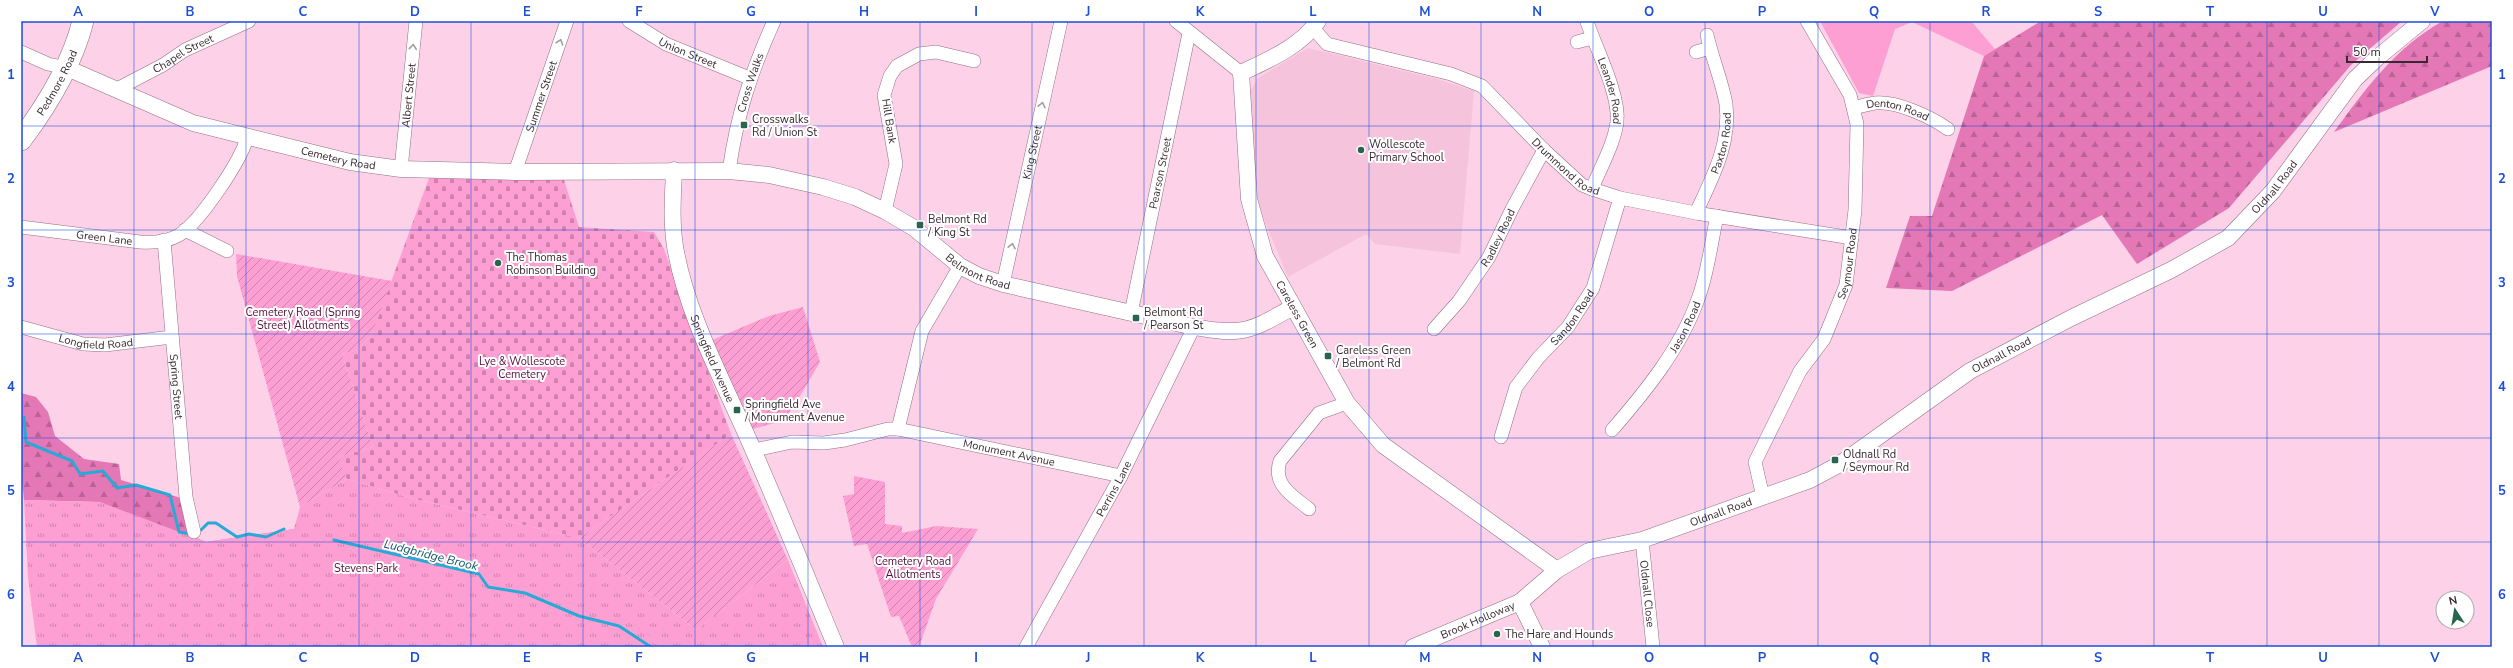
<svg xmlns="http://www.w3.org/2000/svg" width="2513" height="668" viewBox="0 0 2513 668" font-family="'Nunito Sans',sans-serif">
<defs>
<pattern id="forest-firs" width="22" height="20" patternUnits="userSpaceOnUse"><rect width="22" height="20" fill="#e477b6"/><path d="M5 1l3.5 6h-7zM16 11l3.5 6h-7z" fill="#ba6295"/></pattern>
<pattern id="cemetery-stones" width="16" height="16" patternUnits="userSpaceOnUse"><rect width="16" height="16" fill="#fe9fd3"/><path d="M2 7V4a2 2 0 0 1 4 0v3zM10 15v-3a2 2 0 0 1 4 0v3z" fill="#cf82ac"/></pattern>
<pattern id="park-tufts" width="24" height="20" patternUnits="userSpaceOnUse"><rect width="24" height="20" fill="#fe9fd3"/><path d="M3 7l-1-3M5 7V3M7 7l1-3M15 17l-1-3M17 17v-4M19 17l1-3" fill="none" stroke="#cf82ac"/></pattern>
<pattern id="garden-furrows" width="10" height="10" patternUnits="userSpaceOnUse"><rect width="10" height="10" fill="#fe9fd3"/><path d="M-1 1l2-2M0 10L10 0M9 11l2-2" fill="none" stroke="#cf82ac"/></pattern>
</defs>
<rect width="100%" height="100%" fill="#fdd1e8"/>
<!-- built -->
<polygon fill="#f5c3dc" points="1308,48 1437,79 1474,91 1460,254 1375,244 1366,234 1288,277 1258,205 1249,94 1258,78"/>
<!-- grass -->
<polygon fill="#fe9fd3" points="1820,21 1971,21 1995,49 1984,56 1912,22 1895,29 1873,96 1859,93"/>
<!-- forest -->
<g fill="url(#forest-firs)">
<polygon points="2041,21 2402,21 2351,65 2229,208 2137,264 2102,215 1952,291 1886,288 1910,216 1932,216 1984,56"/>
<path d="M2443 21H2492V66L2334 132C2365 89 2396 47 2443 21Z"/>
<polygon points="21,393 36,397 48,412 55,436 84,459 119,464 121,480 181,498 189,535 206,542 294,529 233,565 100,502 24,500 21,469"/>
</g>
<!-- cemetery -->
<polygon fill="url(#cemetery-stones)" points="429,178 564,180 579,227 654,232 664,249 731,434 579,538 414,499 347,479 337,457 373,447 342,354 358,350 372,334"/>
<!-- park -->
<polygon fill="url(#park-tufts)" points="347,479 414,499 579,538 696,630 788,560 823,647 37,647 28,577 24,500 100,502 206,542 294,529 300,507"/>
<!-- garden -->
<g fill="url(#garden-furrows)">
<polygon points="236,254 392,281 372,334 358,350 342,354 373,447 338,457 347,479 300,507 237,276"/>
<polygon points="803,307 820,362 793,408 782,421 749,430 712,340 769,316"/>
<polygon points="731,434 788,560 696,630 579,538"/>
<polygon points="854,476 885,482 885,524 902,526 902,533 936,526 978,529 936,599 919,647 912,647 899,616 891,617 867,544 854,546 843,496 854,494"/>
</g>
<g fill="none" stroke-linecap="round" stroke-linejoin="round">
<!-- stream -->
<g stroke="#27aad5" stroke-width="3">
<polyline points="24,417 26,442 72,461 80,474 103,471 117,488 136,485 170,495 179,532 191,534"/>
<polyline points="198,533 208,523 216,523 237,537 249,534 266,537 284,529"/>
<polyline points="334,540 479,574 488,587 525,593 579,616 619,626 651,647"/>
</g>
<!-- minor casing -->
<g stroke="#956f83" stroke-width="14">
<g id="minor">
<path id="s1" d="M629 21 666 44 749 78"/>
<polyline points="1176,21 1241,73"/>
<path id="s2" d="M1587 22C1596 48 1620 95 1617 122 1614 145 1600 168 1592 189"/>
<path id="s3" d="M1313 28 1327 44 1451 74 1482 86 1544 150 1582 185 1592 189 1620 198 1696 213 1852 238"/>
<polyline points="1577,42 1592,38"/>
<polyline points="21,52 48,64 67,68"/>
<polyline points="1696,52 1710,48"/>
<path id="s4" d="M117 89 163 65 185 50 249 21"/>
<path id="s5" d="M1854 108C1861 106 1868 104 1875 103 1897 101 1931 117 1948 129"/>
<path id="s6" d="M401 169 416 21"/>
<path id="s7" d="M729 171C737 115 751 72 774 21"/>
<path id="s8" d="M515 172 567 21"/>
<polyline points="885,211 896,164 884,95 890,76 897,66 919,54 936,52 974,61"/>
<path id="s9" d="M1696 213C1712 178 1731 144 1726 104 1722 81 1712 58 1707 35"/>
<path id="s10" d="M21 227 140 242C153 243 167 242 179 235 200 222 240 162 247 138"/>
<polyline points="185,230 227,251"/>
<path id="s11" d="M164 240 186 497 194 532"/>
<path id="s12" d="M1003 284 1061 21"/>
<path id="s13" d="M1131 313 1189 33"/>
<path id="s14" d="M21 327 83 344 105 345 172 337"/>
<path id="s15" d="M1434 329 1459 301 1489 257 1512 209 1544 150"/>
<polyline points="898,429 922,331 960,266"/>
<path id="s16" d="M1612 430C1645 392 1681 348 1698 299 1708 273 1711 243 1717 216"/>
<path id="s17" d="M1501 437 1516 387 1539 357 1568 327 1593 288 1620 198"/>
<path id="s18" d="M754 450 792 442 824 443 845 440 888 429H898L1121 476"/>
<path id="s19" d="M1763 497 1755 462 1800 371 1824 339 1846 285 1855 210 1857 124 1850 95 1807 21"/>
<path d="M1309 509C1293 496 1272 485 1280 461L1319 413 1347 403"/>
<path id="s20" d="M1642 540 1653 647"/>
<path id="s21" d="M1026 647 1121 476 1194 327"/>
</g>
</g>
<!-- tertiary casing -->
<g stroke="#956f83" stroke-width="17">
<g id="tertiary">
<path id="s22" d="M1318 21C1300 47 1268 60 1241 73L1249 199 1265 256 1347 403 1383 445 1557 570"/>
<path id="s23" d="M67 68 193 123 350 162 401 169 515 172 729 171 769 175 823 187 855 197 885 211 914 228 960 266 979 276 1003 284 1194 327C1244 336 1250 331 1293 307"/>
<path id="s24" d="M674 170C673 195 671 221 675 246 686 315 727 388 754 452 782 516 809 582 836 647"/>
<polyline points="1520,602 1542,647"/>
<path id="s25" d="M1413 647 1520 602 1557 570 1589 551 1642 540 1810 480 1840 464 1970 371 2071 318 2171 270 2228 238 2273 191 2355 79 2377 58 2422 21"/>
</g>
</g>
<!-- trunk casing -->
<g stroke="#956f83" stroke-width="22">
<g id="trunk">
<path id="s26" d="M21 140C48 104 72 65 83 21"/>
</g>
</g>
<!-- minor -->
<use href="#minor" stroke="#fff" stroke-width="13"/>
<!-- tertiary -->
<use href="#tertiary" stroke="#fff" stroke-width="16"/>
<!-- trunk -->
<use href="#trunk" stroke="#fff" stroke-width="21"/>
</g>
<!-- one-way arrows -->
<defs><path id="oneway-chevron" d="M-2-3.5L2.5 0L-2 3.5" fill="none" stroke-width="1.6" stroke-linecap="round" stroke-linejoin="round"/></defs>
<g stroke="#a59ea2">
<use href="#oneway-chevron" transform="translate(560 42) rotate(-71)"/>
<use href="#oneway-chevron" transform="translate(413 47) rotate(-84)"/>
<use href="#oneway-chevron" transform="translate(1042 105) rotate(-78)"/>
<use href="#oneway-chevron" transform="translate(1012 246) rotate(-78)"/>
</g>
<!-- grid -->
<path fill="none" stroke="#1d4ed8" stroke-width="1" stroke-opacity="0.55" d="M134 21V647M246 21V647M359 21V647M471 21V647M583 21V647M695 21V647M808 21V647M920 21V647M1032 21V647M1144 21V647M1256 21V647M1369 21V647M1481 21V647M1593 21V647M1705 21V647M1818 21V647M1930 21V647M2042 21V647M2154 21V647M2267 21V647M2379 21V647M21 126H2492M21 230H2492M21 334H2492M21 438H2492M21 542H2492"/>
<!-- markers -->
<g fill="#29644e" stroke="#fff" stroke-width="1.5">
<rect x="740" y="121" width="8" height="8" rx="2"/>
<circle cx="1361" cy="150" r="4"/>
<rect x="916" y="221" width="8" height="8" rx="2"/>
<circle cx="498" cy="263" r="4"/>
<rect x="1132" y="314" width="8" height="8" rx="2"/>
<rect x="1324" y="352" width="8" height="8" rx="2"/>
<rect x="733" y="406" width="8" height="8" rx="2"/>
<rect x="1831" y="456" width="8" height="8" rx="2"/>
<circle cx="1497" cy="634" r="4"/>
</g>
<g text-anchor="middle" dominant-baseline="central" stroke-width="4" stroke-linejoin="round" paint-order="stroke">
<!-- street labels -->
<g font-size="11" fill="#382831" stroke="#fff">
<text stroke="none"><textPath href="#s1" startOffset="67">Union Street</textPath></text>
<text stroke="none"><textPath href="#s4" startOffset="75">Chapel Street</textPath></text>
<text stroke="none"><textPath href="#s26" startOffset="68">Pedmore Road</textPath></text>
<text stroke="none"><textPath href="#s7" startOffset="91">Cross Walks</textPath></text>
<text stroke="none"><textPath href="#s2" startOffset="73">Leander Road</textPath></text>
<text stroke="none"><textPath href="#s6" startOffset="74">Albert Street</textPath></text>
<text stroke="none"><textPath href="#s8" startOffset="80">Summer Street</textPath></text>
<text stroke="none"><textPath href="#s5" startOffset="45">Denton Road</textPath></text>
<text transform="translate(889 121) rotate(81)">Hill Bank</text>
<text stroke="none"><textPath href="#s9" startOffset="75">Paxton Road</textPath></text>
<text stroke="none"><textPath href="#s12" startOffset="135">King Street</textPath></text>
<text stroke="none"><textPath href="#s23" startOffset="287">Cemetery Road</textPath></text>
<text stroke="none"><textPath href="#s3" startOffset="299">Drummond Road</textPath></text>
<text stroke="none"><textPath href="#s13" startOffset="143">Pearson Street</textPath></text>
<text stroke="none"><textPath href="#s25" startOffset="988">Oldnall Road</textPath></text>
<text stroke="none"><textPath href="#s15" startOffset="112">Radley Road</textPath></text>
<text stroke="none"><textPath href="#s10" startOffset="84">Green Lane</textPath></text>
<text stroke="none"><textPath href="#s19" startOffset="257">Seymour Road</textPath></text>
<text stroke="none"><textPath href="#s23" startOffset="953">Belmont Road</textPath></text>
<text stroke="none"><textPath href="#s22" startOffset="346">Careless Green</textPath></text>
<text stroke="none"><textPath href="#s17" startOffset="142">Sandon Road</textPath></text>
<text stroke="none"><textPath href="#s16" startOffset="127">Jason Road</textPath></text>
<text stroke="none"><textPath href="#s14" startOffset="77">Longfield Road</textPath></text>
<text stroke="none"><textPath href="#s25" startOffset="664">Oldnall Road</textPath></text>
<text stroke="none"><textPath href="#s24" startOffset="195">Springfield Avenue</textPath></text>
<text stroke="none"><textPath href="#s11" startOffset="147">Spring Street</textPath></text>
<text stroke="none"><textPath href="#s18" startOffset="260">Monument Avenue</textPath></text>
<text stroke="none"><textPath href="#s21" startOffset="181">Perrins Lane</textPath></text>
<text stroke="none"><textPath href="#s25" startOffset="340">Oldnall Road</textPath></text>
<text stroke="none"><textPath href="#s20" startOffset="54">Oldnall Close</textPath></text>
<text stroke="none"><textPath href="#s25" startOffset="70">Brook Holloway</textPath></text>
</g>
<!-- poi labels -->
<g font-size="11" fill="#382831" stroke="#fff" text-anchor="start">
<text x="752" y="119">Crosswalks<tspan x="752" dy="13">Rd / Union St</tspan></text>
<text x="1369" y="144">Wollescote<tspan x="1369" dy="13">Primary School</tspan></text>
<text x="928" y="219">Belmont Rd<tspan x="928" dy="13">/ King St</tspan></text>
<text x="506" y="257">The Thomas<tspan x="506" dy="13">Robinson Building</tspan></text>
<text x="1144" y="312">Belmont Rd<tspan x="1144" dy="13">/ Pearson St</tspan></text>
<text x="1336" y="350">Careless Green<tspan x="1336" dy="13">/ Belmont Rd</tspan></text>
<text x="745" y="404">Springfield Ave<tspan x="745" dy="13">/ Monument Avenue</tspan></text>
<text x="1843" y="454">Oldnall Rd<tspan x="1843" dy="13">/ Seymour Rd</tspan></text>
<text x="1505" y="634">The Hare and Hounds</text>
</g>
<!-- park labels -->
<g font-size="11" fill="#54103c" stroke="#fff">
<text x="303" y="312">Cemetery Road (Spring<tspan x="303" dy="13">Street) Allotments</tspan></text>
<text x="522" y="361">Lye &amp; Wollescote<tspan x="522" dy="13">Cemetery</tspan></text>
<text x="913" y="561">Cemetery Road<tspan x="913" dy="13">Allotments</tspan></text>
<text x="366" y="568">Stevens Park</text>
</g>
<!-- water labels -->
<g font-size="12" font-style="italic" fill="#11556b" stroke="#fff">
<text transform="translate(431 555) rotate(14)">Ludgbridge Brook</text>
</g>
</g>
<!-- border -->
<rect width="2513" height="668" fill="none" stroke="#ffffff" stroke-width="44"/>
<!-- north arrow -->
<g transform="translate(2455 610) rotate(348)"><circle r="19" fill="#ffffff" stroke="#afa9ad"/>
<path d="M0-3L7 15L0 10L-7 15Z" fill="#29644e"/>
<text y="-6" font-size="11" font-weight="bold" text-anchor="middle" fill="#382831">N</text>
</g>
<!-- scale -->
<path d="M2347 56v6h80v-6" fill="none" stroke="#382831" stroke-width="2"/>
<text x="2353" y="56" font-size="12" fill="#382831" stroke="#ffffff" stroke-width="3" paint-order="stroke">50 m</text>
<rect x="22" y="22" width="2469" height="624" fill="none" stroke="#1d4ed8" stroke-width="1.5"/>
<g font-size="13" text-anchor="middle" font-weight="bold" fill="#1d4ed8">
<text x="78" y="16">A</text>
<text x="190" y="16">B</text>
<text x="303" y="16">C</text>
<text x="415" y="16">D</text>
<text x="527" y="16">E</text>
<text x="639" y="16">F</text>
<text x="751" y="16">G</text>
<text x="864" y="16">H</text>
<text x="976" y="16">I</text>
<text x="1088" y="16">J</text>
<text x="1200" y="16">K</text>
<text x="1313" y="16">L</text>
<text x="1425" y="16">M</text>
<text x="1537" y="16">N</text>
<text x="1649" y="16">O</text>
<text x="1762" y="16">P</text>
<text x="1874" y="16">Q</text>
<text x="1986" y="16">R</text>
<text x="2098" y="16">S</text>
<text x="2210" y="16">T</text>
<text x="2323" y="16">U</text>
<text x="2435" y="16">V</text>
<text x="11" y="79">1</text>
<text x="2502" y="79">1</text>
<text x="11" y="183">2</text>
<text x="2502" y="183">2</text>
<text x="11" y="287">3</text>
<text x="2502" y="287">3</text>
<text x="11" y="391">4</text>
<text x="2502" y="391">4</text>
<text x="11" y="495">5</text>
<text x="2502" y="495">5</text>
<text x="11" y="599">6</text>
<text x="2502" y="599">6</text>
<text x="78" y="662">A</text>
<text x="190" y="662">B</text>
<text x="303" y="662">C</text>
<text x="415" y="662">D</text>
<text x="527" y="662">E</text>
<text x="639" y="662">F</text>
<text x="751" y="662">G</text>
<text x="864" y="662">H</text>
<text x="976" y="662">I</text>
<text x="1088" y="662">J</text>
<text x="1200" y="662">K</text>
<text x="1313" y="662">L</text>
<text x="1425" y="662">M</text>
<text x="1537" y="662">N</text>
<text x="1649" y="662">O</text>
<text x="1762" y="662">P</text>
<text x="1874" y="662">Q</text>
<text x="1986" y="662">R</text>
<text x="2098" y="662">S</text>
<text x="2210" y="662">T</text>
<text x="2323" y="662">U</text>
<text x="2435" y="662">V</text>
</g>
</svg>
